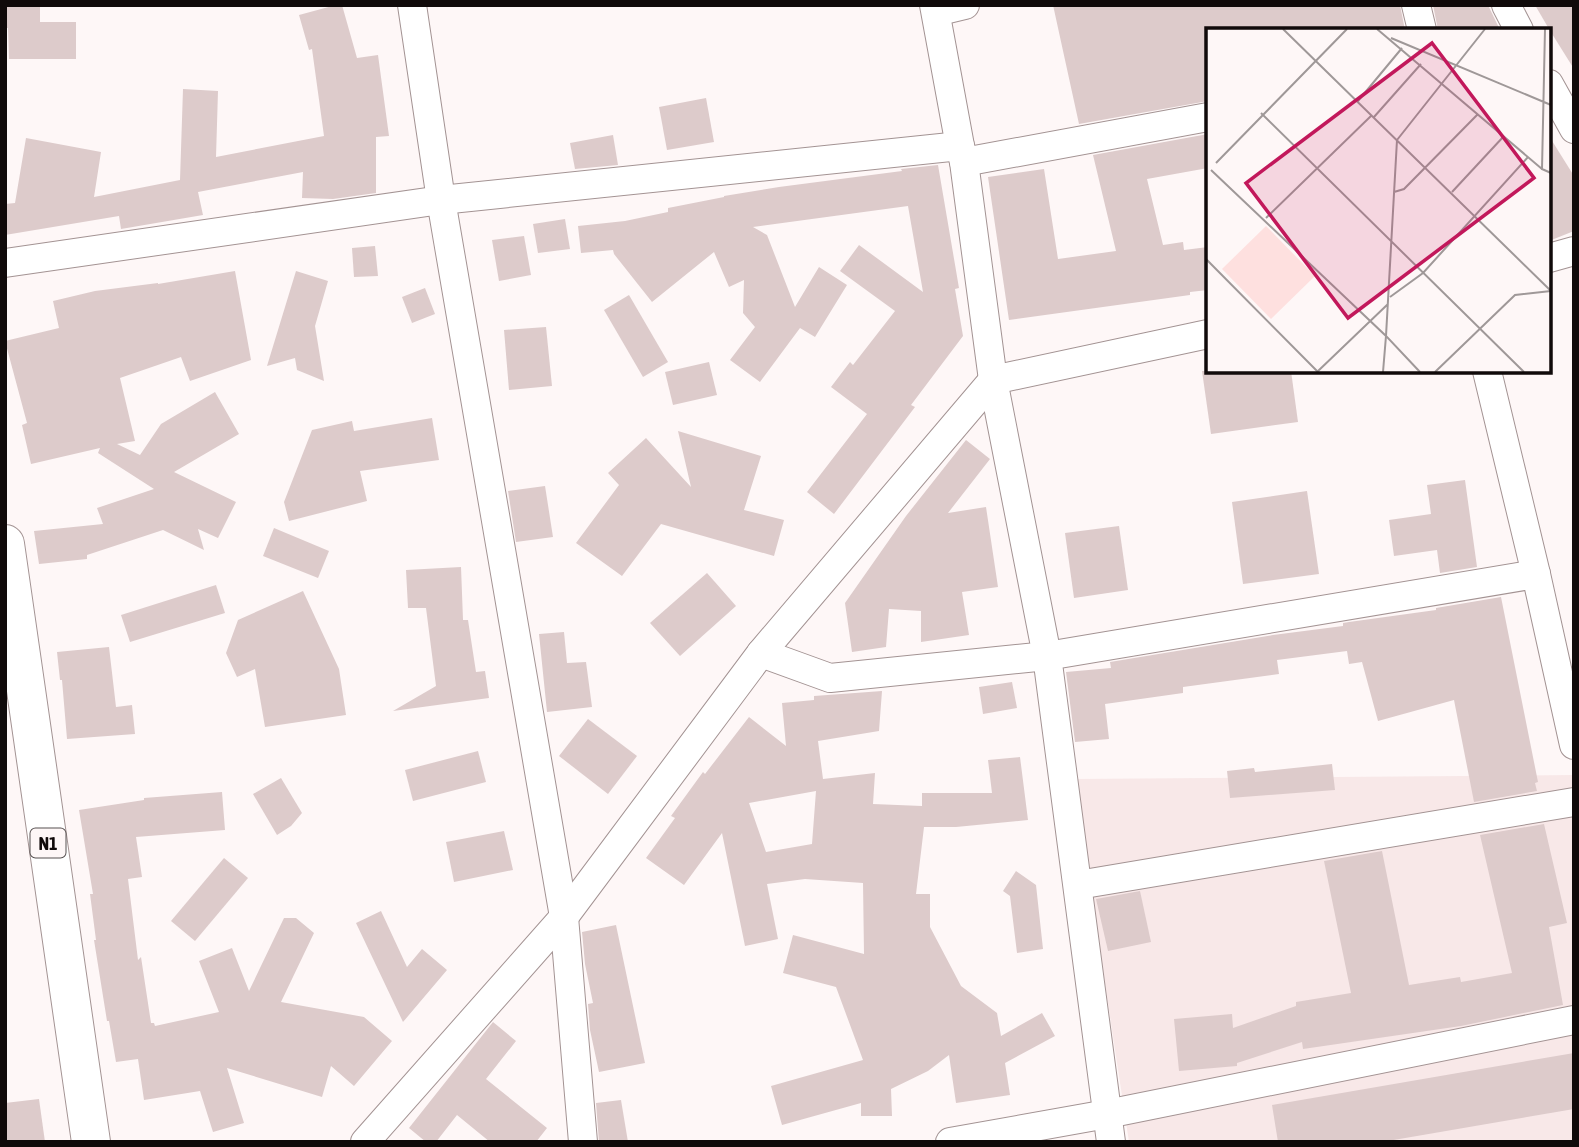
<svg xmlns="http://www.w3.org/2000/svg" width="1579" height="1147" viewBox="0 0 1579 1147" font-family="'Asap Condensed',sans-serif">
<rect width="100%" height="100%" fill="#fef7f7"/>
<!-- built -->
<polygon fill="#f8e8e8" points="1574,775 1574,1142 1129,1142 1074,779"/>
<!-- building -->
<g fill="#ddcbcb" fill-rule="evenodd">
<polygon points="5,5 40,6 40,22 76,22 76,59 9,59 8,28 5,28"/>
<polygon points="336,5 342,5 357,58 378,55 389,136 376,137 376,193 333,199 302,198 303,172 198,192 203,215 121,229 119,216 5,235 5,204 15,203 26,138 101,152 94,197 180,180 183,89 218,91 216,157 324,136 312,49 309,50 299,15"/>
<polygon points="1053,5 1400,5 1405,30 1208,30 1208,101 1079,124"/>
<polygon points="1433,5 1488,5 1500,30 1438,30"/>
<polygon points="1535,5 1574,5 1574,69 1549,29"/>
<polygon points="706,98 714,142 667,150 659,107"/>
<polygon points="1208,134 1208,168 1147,179 1163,245 1183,242 1184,250 1208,247 1208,290 1190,292 1190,295 1009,320 988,177 1044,169 1058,259 1116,251 1093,155"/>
<polygon points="613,135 618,165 575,169 570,143"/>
<polygon points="1549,136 1574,176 1574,231 1549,241"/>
<polygon points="938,165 959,288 955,289 963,336 911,405 915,407 834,514 807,492 867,414 831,387 850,362 853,365 895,311 840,271 859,245 923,292 908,206 753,227 767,235 795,307 819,267 847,285 815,337 800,328 760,382 730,360 755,327 743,313 744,280 729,287 714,252 652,302 614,254 613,250 581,253 578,226 625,221 668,212 668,208 724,197 724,196 779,187 902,171 901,169"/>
<polygon points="565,219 570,249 538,253 533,224"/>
<polygon points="524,236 531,275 499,281 492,240"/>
<polygon points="375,246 378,276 354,277 352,248"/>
<polygon points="235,271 251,360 190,381 181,357 120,378 135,441 117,444 140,455 161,424 215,392 239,434 174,472 236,502 218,538 198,529 204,550 163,530 87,555 87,559 39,564 34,531 103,524 97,508 154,489 98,453 100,448 31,464 22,425 27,423 5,341 59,328 53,301 95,291 158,283 158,284"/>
<polygon points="296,271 328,281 315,326 324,381 297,370 295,358 267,366"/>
<polygon points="425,288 435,314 412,323 402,297"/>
<polygon points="629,295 668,362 643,377 604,310"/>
<polygon points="546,327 552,386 509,390 504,330"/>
<polygon points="709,362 717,395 673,405 665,372"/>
<polygon points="1202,371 1291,371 1298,422 1211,434"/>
<polygon points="432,418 439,460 360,471 367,501 289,521 284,502 312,430 352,421 354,431"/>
<polygon points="678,431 761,456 744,510 784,520 774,556 661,524 622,576 576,543 619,485 608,473 646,438 691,487"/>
<polygon points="966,440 990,459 948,513 986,507 998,587 962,592 969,635 921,642 921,611 889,609 886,647 852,652 845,603 906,516"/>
<polygon points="1465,480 1477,567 1440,573 1437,550 1394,556 1389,520 1431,514 1427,485"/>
<polygon points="545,486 553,537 516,542 508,491"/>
<polygon points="1307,491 1319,574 1243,584 1232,502"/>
<polygon points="1119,526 1128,590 1074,598 1065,533"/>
<polygon points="274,528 329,551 318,578 263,556"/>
<polygon points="461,567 463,620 468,620 476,672 485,671 489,698 393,711 436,686 426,608 408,608 406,570"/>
<polygon points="707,573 736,606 680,656 650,623"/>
<polygon points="216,585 225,613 130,642 121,615"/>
<polygon points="303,591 339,669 346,715 265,727 255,669 237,677 226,653 238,620"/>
<polygon points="1501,597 1538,782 1535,783 1537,791 1474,802 1454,700 1378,721 1362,662 1349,664 1347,651 1277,660 1279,674 1183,687 1183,693 1105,704 1109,739 1075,742 1066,672 1111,668 1110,662 1273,635 1343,626 1343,623 1349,622 1436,610 1436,608"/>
<polygon points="564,632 567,663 586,662 592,707 547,712 539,634"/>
<polygon points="109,647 116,707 132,705 135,734 67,739 62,680 60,680 57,652"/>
<polygon points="1012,682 1017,708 983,714 979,687"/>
<path d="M882 691 879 731 818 741 823 779 875 773 873 804 922 806V793H992L988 760 1020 757 1028 820 956 827H924L916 894H930V927L961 986 997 1013 1001 1036 1042 1013 1055 1036 1005 1063 1010 1095 956 1103 949 1055 928 1071 891 1089 892 1116H861V1103L782 1125 771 1086 863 1060 836 987 783 973 793 935 864 954 863 883 805 879 767 884 778 939 745 946 722 833 684 885 646 858 675 818 671 816 703 772 705 774 749 717 786 746 782 703 814 700V696ZM816 791 812 844 766 852 749 803Z"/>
<polygon points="588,719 637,756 608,794 559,756"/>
<polygon points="478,751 486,782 413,801 405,770"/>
<polygon points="1332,764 1335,790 1230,798 1227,771 1254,768 1255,772"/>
<polygon points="281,778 302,813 291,826 277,835 253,794"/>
<polygon points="222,792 225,830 136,837 142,877 128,879 138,960 141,957 151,1023 154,1023 155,1026 219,1012 199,961 232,948 249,991 284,918 296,918 314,933 281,1002 364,1017 392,1041 354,1086 331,1066 322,1097 227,1068 244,1123 213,1132 200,1091 144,1100 138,1059 116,1062 109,1021 107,1021 94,940 96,940 90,894 93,894 79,810 144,800 144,798"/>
<polygon points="1544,824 1567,923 1549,927 1563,1005 1461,1026 1303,1049 1302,1042 1237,1063 1237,1066 1179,1071 1174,1019 1232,1014 1233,1028 1296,1006 1296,1002 1351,993 1324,861 1382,851 1409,985 1460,977 1461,982 1512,973 1480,835"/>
<polygon points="504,831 513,870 454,882 446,842"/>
<polygon points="224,858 248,878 195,941 171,921"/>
<polygon points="1016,871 1036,885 1043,949 1017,953 1010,896 1003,891"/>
<polygon points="1140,891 1151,942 1108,951 1096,899"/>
<polygon points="381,911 407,967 422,949 447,970 403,1022 356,923"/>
<polygon points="616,925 645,1063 599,1072 590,1030 588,1004 593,1003 585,964 582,932"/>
<polygon points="493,1022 516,1041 486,1079 547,1128 536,1142 490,1142 457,1115 436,1142 426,1142 409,1128"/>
<polygon points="1574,1053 1574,1109 1382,1142 1278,1142 1272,1105"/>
<polygon points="39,1099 45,1142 5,1142 5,1103"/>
<polygon points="621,1100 628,1142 599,1142 596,1103"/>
</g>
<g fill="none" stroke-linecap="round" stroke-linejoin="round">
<!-- minor casing -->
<g stroke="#a39393" stroke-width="30">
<g id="minor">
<polyline points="412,5 441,200 564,917 583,1142"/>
<polyline points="934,5 960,146 964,162 993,380 1047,656 1111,1142"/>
<polyline points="1416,5 1422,30"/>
<polyline points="1506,5 1519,30"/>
<polyline points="936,12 965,5"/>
<polyline points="1549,84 1574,129"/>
<polyline points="964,162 1208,117"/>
<polyline points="1549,258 1574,251"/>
<polyline points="5,263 441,200 960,146"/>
<polyline points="1487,371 1536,574 1574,745"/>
<polyline points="761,653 830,678 1047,656 1536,574"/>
<polyline points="1078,885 1574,802"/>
<polyline points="365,1142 564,917 761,653 993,380 1208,334"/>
<polyline points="950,1142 1107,1114 1574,1020"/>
</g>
</g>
<!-- trunk casing -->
<g stroke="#a39393" stroke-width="40">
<polyline id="trunk" points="5,544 91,1142"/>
</g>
<!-- minor -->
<use href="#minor" stroke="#fff" stroke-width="28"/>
<!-- trunk -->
<use href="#trunk" stroke="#fff" stroke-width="38"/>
</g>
<g text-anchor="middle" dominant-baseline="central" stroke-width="6" stroke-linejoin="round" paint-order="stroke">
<!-- shield labels -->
<rect fill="#fef7f7" stroke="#575151" stroke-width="2" x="30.5" y="828.5" width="35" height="29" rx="5"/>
<g font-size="18" font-weight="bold" fill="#100a0a">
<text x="48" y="843">N1</text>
</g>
</g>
<!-- overview -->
<g transform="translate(1206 28)">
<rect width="345" height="345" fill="#fef7f7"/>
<path d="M60 198 109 248 65 291 16 241Z" fill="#fee0df"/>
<path fill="none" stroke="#9f9898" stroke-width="2" d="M77 1 345 263M171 1 336 141M339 1 336 141 345 145M185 10 345 77M152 73 196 20M55 85 318 344M168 89 215 36M10 135 141 1M5 142 180 308 177 344M188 164 198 161 272 86M246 164 298 108M60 190 166 87M0 231 112 344M184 269 217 245 322 129M111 344 182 276M214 344 180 308 191 112 279 1M229 344 309 267 345 263"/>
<path fill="#c2185b" fill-opacity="0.15" stroke="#c2185b" stroke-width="3.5" d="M226 15 328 150 142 290 40 155Z"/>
<rect width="345" height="345" fill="none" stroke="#100a0a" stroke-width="3.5"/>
</g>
<!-- border -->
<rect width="1579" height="1147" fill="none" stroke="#100a0a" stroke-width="14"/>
</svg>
